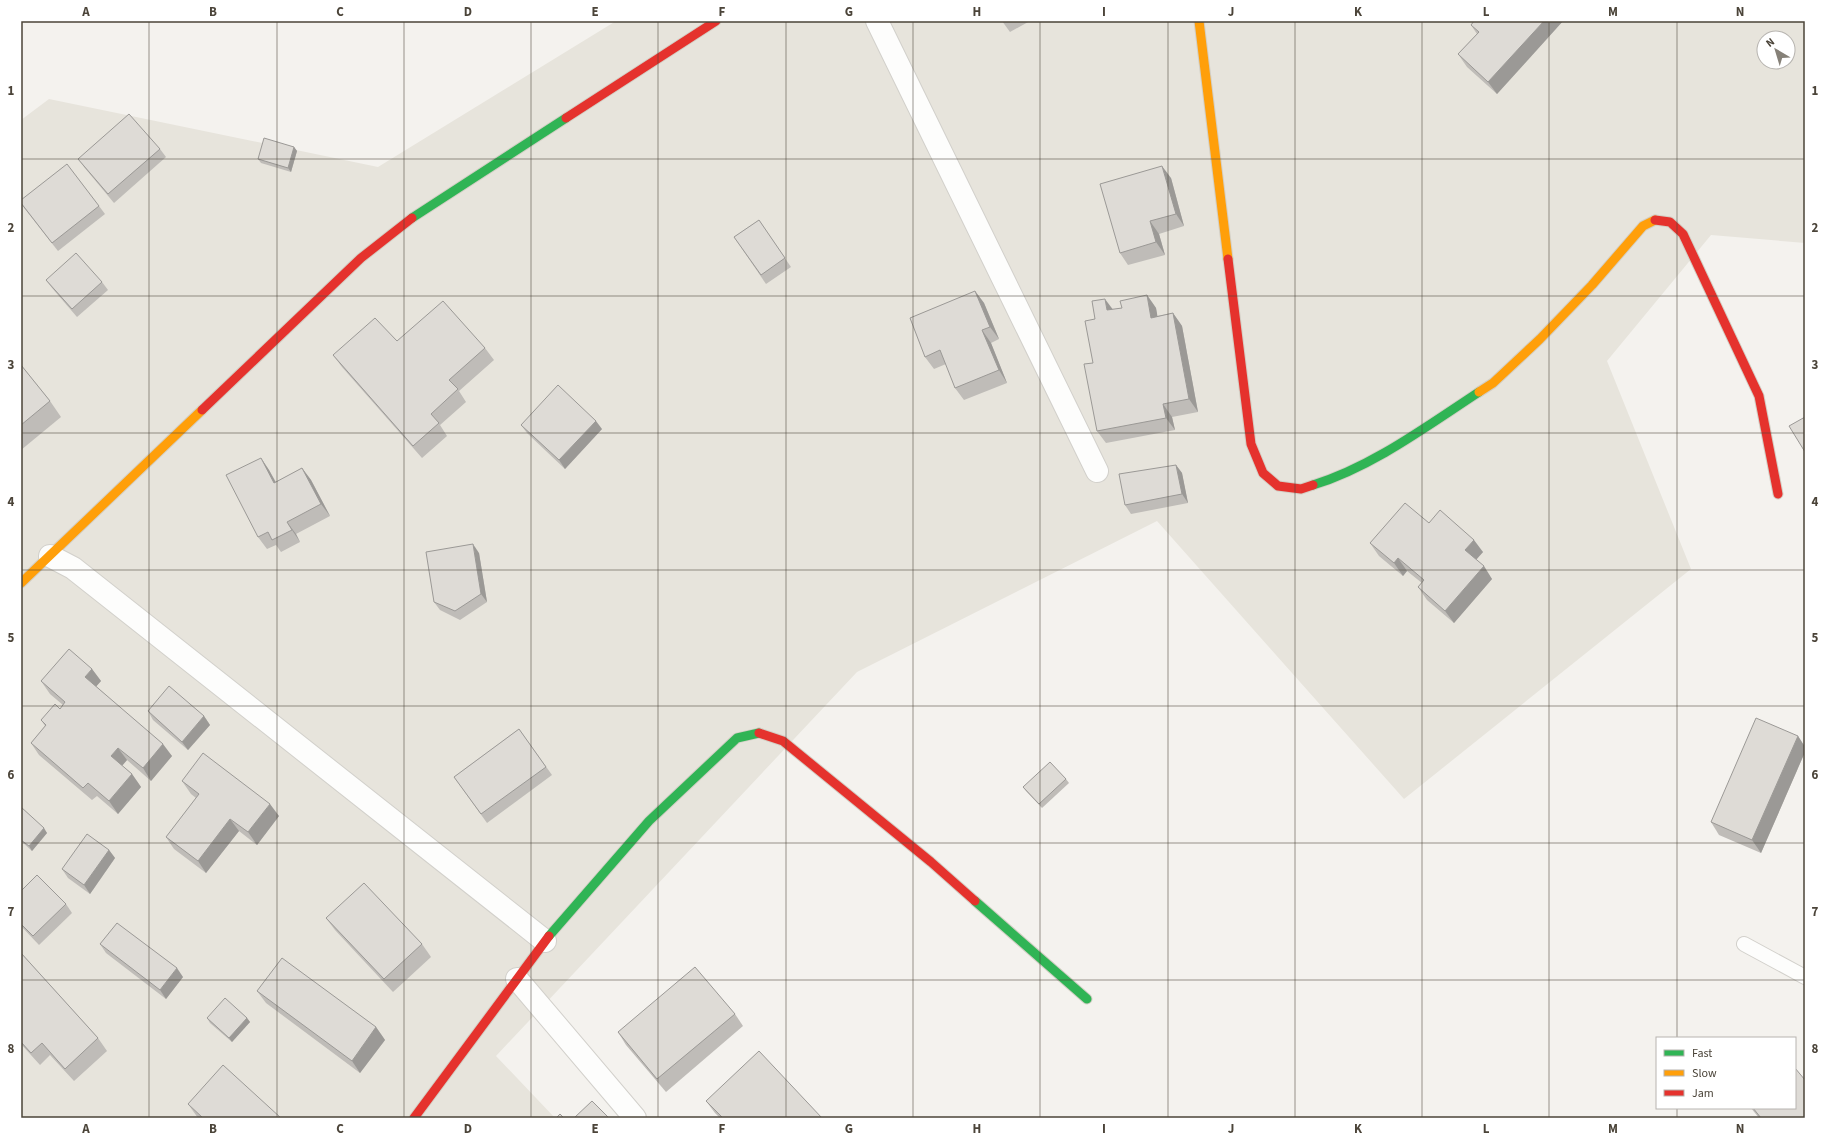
<svg xmlns="http://www.w3.org/2000/svg" width="1826" height="1139" viewBox="0 0 1826 1139" font-family="'Source Sans 3',sans-serif">
<rect width="100%" height="100%" fill="#f4f2ee"/>
<!-- residential -->
<path fill="#e7e4dc" fill-rule="evenodd" d="M616 21H1805V243L1711 235 1607 361 1691 569 1404 799 1157 521 857 672 496 1056 555 1118H21V120L49 99 378 167ZM1764 38H1788V62H1764Z"/>
<g fill="none" stroke-linecap="round" stroke-linejoin="round">
<!-- lane casing -->
<g stroke="#d2d0cb" stroke-width="16">
<polyline id="lane" points="1744,944 1805,977"/>
</g>
<!-- street casing -->
<g stroke="#d2d0cb" stroke-width="24">
<g id="street">
<polyline points="877,21 1097,471"/>
<polyline points="50,556 73,568 545,941"/>
<polyline points="517,979 635,1118"/>
</g>
</g>
<!-- fast casing -->
<g stroke="#d3cfc5" stroke-width="11">
<g id="fast">
<polyline points="412,218 566,118"/>
<path d="M1313 485C1372 467 1427 426 1479 392"/>
<polyline points="975,901 1087,999"/>
<polyline points="549,936 649,821 737,738 759,733"/>
</g>
</g>
<!-- slow casing -->
<g stroke="#d3cfc5" stroke-width="11">
<g id="slow">
<polyline points="1199,21 1228,259"/>
<polyline points="1479,392 1493,383 1540,339 1592,285 1643,226 1655,220"/>
<polyline points="21,583 202,410"/>
</g>
</g>
<!-- jam casing -->
<g stroke="#d3cfc5" stroke-width="11">
<g id="jam">
<polyline points="566,118 716,21"/>
<polyline points="1655,220 1670,222 1683,234 1759,396 1778,494"/>
<polyline points="1228,259 1251,444 1263,473 1278,486 1301,489 1313,485"/>
<polyline points="202,410 361,258 412,218"/>
<polyline points="759,733 783,741 931,862 975,901"/>
<polyline points="414,1118 549,936"/>
</g>
</g>
<!-- lane -->
<use href="#lane" stroke="#fdfdfc" stroke-width="14"/>
<!-- street -->
<use href="#street" stroke="#fdfdfc" stroke-width="22"/>
<!-- fast -->
<use href="#fast" stroke="#30b455" stroke-width="9"/>
<!-- slow -->
<use href="#slow" stroke="#ff9f0a" stroke-width="9"/>
<!-- jam -->
<use href="#jam" stroke="#e5322d" stroke-width="9"/>
</g>
<!-- wall -->
<g fill="#bfbcb8">
<polygon points="1002,21 1030,21 1010,32"/>
<polygon points="1474,21 1563,21 1497,94 1467,67 1458,54 1477,34 1471,25"/>
<polygon points="294,147 297,151 291,172 261,163 258,159"/>
<polygon points="160,149 166,157 114,203 84,167 78,159"/>
<polygon points="1171,178 1184,226 1159,234 1165,255 1128,265 1120,253"/>
<polygon points="21,204 99,206 105,214 58,251"/>
<polygon points="759,220 791,267 766,284 734,237"/>
<polygon points="46,280 102,282 108,290 77,317 52,288"/>
<polygon points="975,291 984,303 999,339 991,343 1007,383 964,400 955,388 946,364 934,369 925,357"/>
<polygon points="1147,295 1156,308 1157,316 1173,313 1182,326 1198,412 1172,417 1175,430 1106,443 1097,431 1095,319 1113,310 1122,308"/>
<polygon points="397,341 485,348 494,360 459,391 466,402 440,425 447,436 422,458 342,367 333,355"/>
<polygon points="21,365 50,401 61,417 21,450"/>
<polygon points="521,425 602,429 565,469 527,433"/>
<polygon points="261,458 269,470 276,482 302,468 311,480 330,516 296,534 300,542 281,552 276,545 267,549 258,537"/>
<polygon points="1176,465 1182,473 1188,503 1131,514 1125,505"/>
<polygon points="1429,523 1483,552 1476,560 1492,579 1454,623 1427,600 1418,587 1422,583 1407,571 1403,576 1379,556 1370,543"/>
<polygon points="479,553 487,602 460,620 440,610 434,602"/>
<polygon points="92,669 101,681 96,686 172,756 151,781 127,760 122,766 132,774 141,787 118,814 97,796 92,800 39,755 31,743 45,726 41,720 60,709 63,705 50,694 41,681"/>
<polygon points="148,711 204,716 210,725 188,750 153,720"/>
<polygon points="519,729 552,775 487,823 454,777"/>
<polygon points="1798,736 1805,747 1805,752 1761,853 1719,835 1711,822"/>
<polygon points="1066,779 1069,783 1042,808 1026,791 1023,787"/>
<polygon points="182,781 279,816 257,845 239,831 206,873 174,849 166,837 196,798 191,794"/>
<polygon points="21,807 47,833 32,851 21,841"/>
<polygon points="109,850 115,858 90,894 68,878 62,869"/>
<polygon points="21,891 66,904 72,913 39,945 21,926"/>
<polygon points="326,918 422,944 431,957 393,992 335,930"/>
<polygon points="100,944 183,977 166,999 106,953"/>
<polygon points="21,953 98,1038 107,1051 74,1081 50,1055 40,1065 21,1044"/>
<polygon points="257,991 376,1027 385,1040 360,1073 266,1003"/>
<polygon points="735,1014 743,1026 666,1092 626,1045 618,1032"/>
<polygon points="207,1018 247,1018 250,1022 232,1042 210,1023"/>
<polygon points="706,1101 822,1118 720,1118 715,1113"/>
<polygon points="188,1104 281,1118 198,1118"/>
<polygon points="1751,1108 1795,1108 1805,1118 1759,1118"/>
</g>
<!-- shaded-wall -->
<g fill="#9b9996">
<polygon points="1544,21 1563,21 1497,94 1488,82"/>
<polygon points="294,147 297,151 291,172 288,168"/>
<polygon points="1162,166 1171,178 1184,226 1176,214"/>
<polygon points="1150,221 1159,234 1165,255 1156,242"/>
<polygon points="975,291 984,303 999,339 990,327"/>
<polygon points="1147,295 1156,308 1160,330 1151,318"/>
<polygon points="1105,299 1114,311 1107,310"/>
<polygon points="1173,313 1182,326 1198,412 1189,399"/>
<polygon points="982,330 991,343 1007,383 999,370"/>
<polygon points="1163,404 1172,417 1175,430 1166,418"/>
<polygon points="596,421 602,429 565,469 559,460"/>
<polygon points="261,458 269,470 283,496 274,483"/>
<polygon points="1176,465 1182,473 1188,503 1182,494"/>
<polygon points="302,468 311,480 330,516 321,504"/>
<polygon points="287,522 296,534 300,542 292,530"/>
<polygon points="1474,540 1483,552 1474,562 1465,550"/>
<polygon points="473,544 479,553 487,602 481,594"/>
<polygon points="1398,558 1407,571 1403,576 1394,563"/>
<polygon points="1484,566 1492,579 1454,623 1445,611"/>
<polygon points="92,669 101,681 94,689 85,677"/>
<polygon points="204,716 210,725 188,750 182,742"/>
<polygon points="1798,736 1805,747 1805,752 1761,853 1752,840"/>
<polygon points="163,744 172,756 151,781 143,768"/>
<polygon points="118,748 127,760 120,768 111,756"/>
<polygon points="132,774 141,787 118,814 109,801"/>
<polygon points="270,804 279,816 257,845 248,832"/>
<polygon points="230,819 239,831 206,873 198,861"/>
<polygon points="44,828 47,833 32,851 29,846"/>
<polygon points="109,850 115,858 90,894 84,885"/>
<polygon points="177,968 183,977 166,999 160,990"/>
<polygon points="247,1018 250,1022 232,1042 229,1038"/>
<polygon points="376,1027 385,1040 360,1073 352,1061"/>
</g>
<!-- building -->
<g fill="#dedbd6" stroke="#9b9996">
<polygon points="1474,21 1544,21 1488,82 1458,54 1479,32 1471,25"/>
<polygon points="129,114 160,149 108,194 78,159"/>
<polygon points="264,138 294,147 288,168 258,159"/>
<polygon points="67,164 99,206 52,243 21,203 21,200"/>
<polygon points="1162,166 1176,214 1150,221 1156,242 1120,253 1100,184"/>
<polygon points="759,220 785,258 761,275 734,237"/>
<polygon points="76,253 102,282 72,309 46,280"/>
<polygon points="975,291 990,327 982,330 999,370 955,388 940,350 925,357 910,318"/>
<polygon points="1147,295 1151,318 1173,313 1189,399 1163,404 1166,418 1097,431 1084,364 1093,363 1085,321 1095,319 1092,301 1105,299 1107,310 1122,308 1120,301"/>
<polygon points="443,301 485,348 449,380 458,389 431,414 439,423 413,446 333,355 375,318 397,341"/>
<polygon points="21,365 50,401 21,425"/>
<polygon points="558,385 596,421 559,460 521,425"/>
<polygon points="1805,417 1805,452 1789,426"/>
<polygon points="261,458 274,483 302,468 321,504 287,522 292,530 272,540 268,532 258,537 226,475"/>
<polygon points="1176,465 1182,494 1125,505 1119,474"/>
<polygon points="1405,503 1429,523 1440,510 1474,540 1465,550 1484,566 1445,611 1418,587 1424,580 1398,558 1394,563 1370,543"/>
<polygon points="473,544 481,594 455,611 434,602 426,552"/>
<polygon points="69,649 92,669 85,677 163,744 143,768 118,748 111,756 132,774 109,801 88,783 83,788 31,743 46,725 41,720 55,704 60,709 65,702 41,681"/>
<polygon points="169,686 204,716 182,742 148,711"/>
<polygon points="1756,718 1798,736 1752,840 1711,822"/>
<polygon points="519,729 546,767 481,814 454,777"/>
<polygon points="203,753 270,804 248,832 230,819 198,861 166,837 199,794 182,781"/>
<polygon points="1050,762 1066,779 1039,804 1023,787"/>
<polygon points="21,807 44,828 29,846 21,840"/>
<polygon points="87,834 109,850 84,885 62,869"/>
<polygon points="37,875 66,904 33,936 21,924 21,891"/>
<polygon points="364,883 422,944 384,979 326,918"/>
<polygon points="117,923 177,968 160,990 100,944"/>
<polygon points="21,953 98,1038 65,1069 42,1043 31,1053 21,1042"/>
<polygon points="282,958 376,1027 352,1061 257,991"/>
<polygon points="695,967 735,1014 657,1079 618,1032"/>
<polygon points="225,998 247,1018 229,1038 207,1018"/>
<polygon points="759,1051 822,1118 723,1118 706,1101"/>
<polygon points="223,1065 281,1118 203,1118 188,1104"/>
<polygon points="1795,1068 1805,1080 1805,1118 1761,1118 1753,1108 1795,1108"/>
<polygon points="592,1101 609,1118 574,1118"/>
<polygon points="560,1114 564,1118 556,1118"/>
</g>
<!-- grid -->
<path fill="none" stroke="#4b4439" stroke-width="1" stroke-opacity="0.55" d="M149 21V1118M277 21V1118M404 21V1118M531 21V1118M658 21V1118M786 21V1118M913 21V1118M1040 21V1118M1168 21V1118M1295 21V1118M1422 21V1118M1549 21V1118M1677 21V1038M21 159H1805M21 296H1805M21 433H1805M21 570H1805M21 706H1805M21 843H1805M21 980H1805M1677 1108V1118"/>
<!-- border -->
<rect width="1826" height="1139" fill="none" stroke="#ffffff" stroke-width="44"/>
<!-- legend -->
<rect x="1656" y="1037" width="140" height="72" fill="#ffffff" stroke="#b7b4b0"/>
<rect x="1664" y="1050" width="20" height="6" fill="#30b455" stroke="#b7b4b0"/>
<text x="1692" y="1057" font-size="12" fill="#4b4439">Fast</text>
<rect x="1664" y="1070" width="20" height="6" fill="#ff9f0a" stroke="#b7b4b0"/>
<text x="1692" y="1077" font-size="12" fill="#4b4439">Slow</text>
<rect x="1664" y="1090" width="20" height="6" fill="#e5322d" stroke="#b7b4b0"/>
<text x="1692" y="1097" font-size="12" fill="#4b4439">Jam</text>
<!-- north arrow -->
<g transform="translate(1776 50) rotate(322)"><circle r="19" fill="#ffffff" stroke="#b7b4b0"/>
<path d="M0-3L7 15L0 10L-7 15Z" fill="#868178"/>
<text y="-6" font-size="11" font-weight="bold" text-anchor="middle" fill="#4b4439">N</text>
</g>
<rect x="22" y="22" width="1782" height="1095" fill="none" stroke="#4b4439" stroke-width="1.5"/>
<g font-size="13" text-anchor="middle" font-weight="bold" fill="#4b4439">
<text x="86" y="16">A</text>
<text x="213" y="16">B</text>
<text x="340" y="16">C</text>
<text x="468" y="16">D</text>
<text x="595" y="16">E</text>
<text x="722" y="16">F</text>
<text x="849" y="16">G</text>
<text x="977" y="16">H</text>
<text x="1104" y="16">I</text>
<text x="1231" y="16">J</text>
<text x="1358" y="16">K</text>
<text x="1486" y="16">L</text>
<text x="1613" y="16">M</text>
<text x="1740" y="16">N</text>
<text x="11" y="95">1</text>
<text x="1815" y="95">1</text>
<text x="11" y="232">2</text>
<text x="1815" y="232">2</text>
<text x="11" y="369">3</text>
<text x="1815" y="369">3</text>
<text x="11" y="506">4</text>
<text x="1815" y="506">4</text>
<text x="11" y="642">5</text>
<text x="1815" y="642">5</text>
<text x="11" y="779">6</text>
<text x="1815" y="779">6</text>
<text x="11" y="916">7</text>
<text x="1815" y="916">7</text>
<text x="11" y="1053">8</text>
<text x="1815" y="1053">8</text>
<text x="86" y="1133">A</text>
<text x="213" y="1133">B</text>
<text x="340" y="1133">C</text>
<text x="468" y="1133">D</text>
<text x="595" y="1133">E</text>
<text x="722" y="1133">F</text>
<text x="849" y="1133">G</text>
<text x="977" y="1133">H</text>
<text x="1104" y="1133">I</text>
<text x="1231" y="1133">J</text>
<text x="1358" y="1133">K</text>
<text x="1486" y="1133">L</text>
<text x="1613" y="1133">M</text>
<text x="1740" y="1133">N</text>
</g>
</svg>
